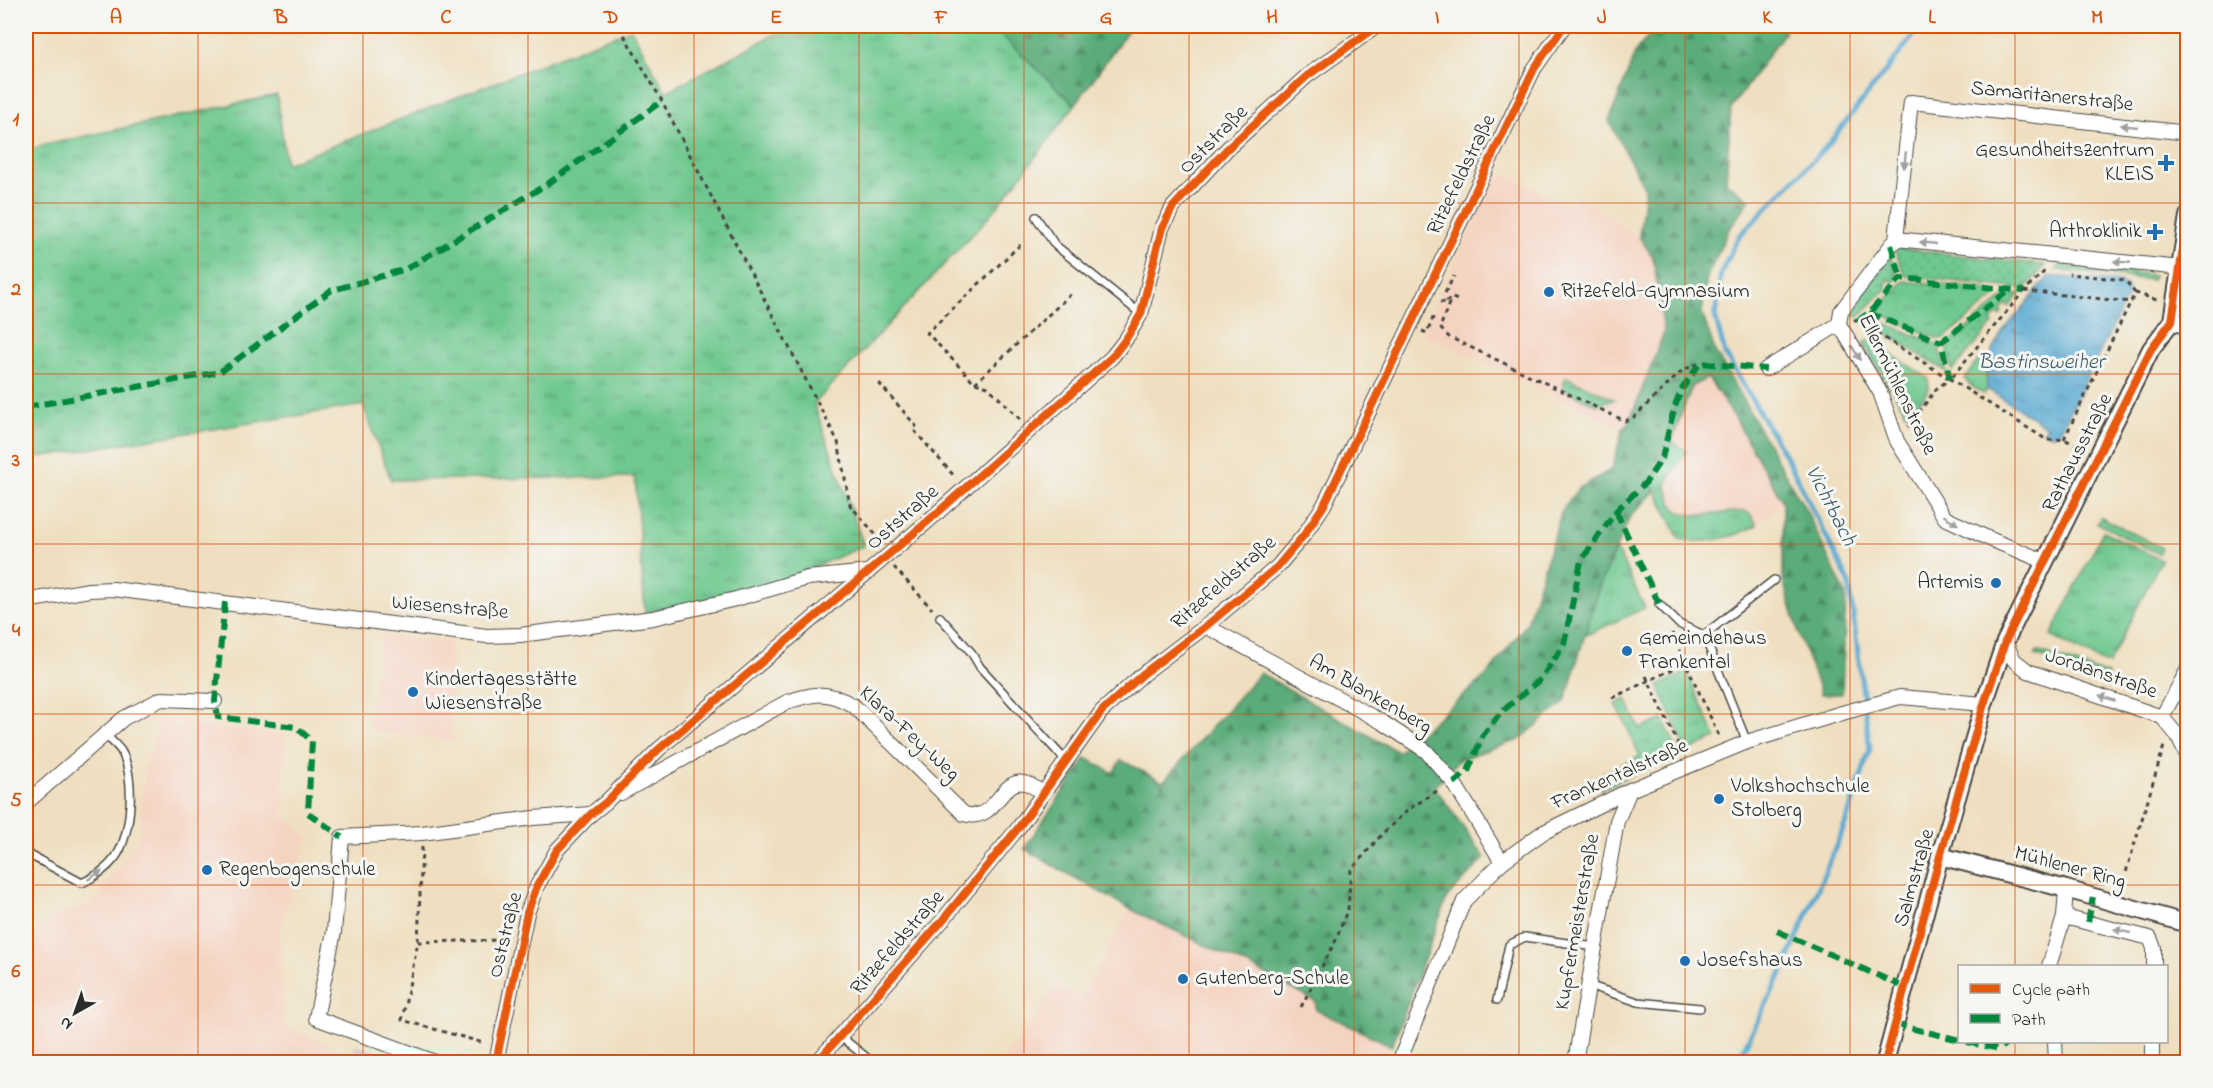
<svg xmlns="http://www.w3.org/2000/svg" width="2213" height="1088" viewBox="0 0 2213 1088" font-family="'Indie Flower',sans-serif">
<defs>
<pattern id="grass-tufts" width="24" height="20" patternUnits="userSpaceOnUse" patternTransform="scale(1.5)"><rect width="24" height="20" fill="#6ec890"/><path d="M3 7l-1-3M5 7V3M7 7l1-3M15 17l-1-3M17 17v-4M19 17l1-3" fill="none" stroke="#5ba376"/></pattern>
<pattern id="forest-firs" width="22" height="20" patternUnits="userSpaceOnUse" patternTransform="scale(1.5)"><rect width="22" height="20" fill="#5aac7a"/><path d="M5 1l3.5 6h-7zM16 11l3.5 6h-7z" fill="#4b8c64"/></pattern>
<pattern id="garden-dots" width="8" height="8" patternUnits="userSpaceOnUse" patternTransform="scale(1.5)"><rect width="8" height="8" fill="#6ec890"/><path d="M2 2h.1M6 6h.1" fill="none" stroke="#5ba376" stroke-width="1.8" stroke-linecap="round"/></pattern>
<pattern id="water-ripples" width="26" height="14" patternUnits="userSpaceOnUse" patternTransform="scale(1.5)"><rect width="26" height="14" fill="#55a7d0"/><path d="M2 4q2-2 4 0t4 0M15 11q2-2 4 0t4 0" fill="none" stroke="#4788a9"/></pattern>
</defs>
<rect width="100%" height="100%" fill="#f6f6f2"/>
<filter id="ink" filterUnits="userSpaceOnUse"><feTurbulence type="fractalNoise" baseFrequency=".0167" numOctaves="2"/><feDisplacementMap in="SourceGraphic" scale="12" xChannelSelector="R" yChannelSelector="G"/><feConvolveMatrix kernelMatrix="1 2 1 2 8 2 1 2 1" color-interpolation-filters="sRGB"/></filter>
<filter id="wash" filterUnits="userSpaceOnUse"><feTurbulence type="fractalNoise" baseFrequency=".008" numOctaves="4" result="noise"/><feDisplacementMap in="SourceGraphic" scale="24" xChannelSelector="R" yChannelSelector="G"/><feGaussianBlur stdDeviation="1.35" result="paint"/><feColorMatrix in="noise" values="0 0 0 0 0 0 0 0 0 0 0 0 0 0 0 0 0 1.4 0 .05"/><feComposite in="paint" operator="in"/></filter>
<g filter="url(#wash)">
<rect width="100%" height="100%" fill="#efdfc0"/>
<!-- built -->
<g fill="#f5d3c1">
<polygon points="1498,172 1572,205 1578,196 1639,237 1653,257 1664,332 1628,425 1623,428 1421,333"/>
<polygon points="1709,378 1783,502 1755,526 1709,542 1690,542 1679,539 1652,482 1669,449 1692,386"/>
<polygon points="381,635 451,642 452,741 368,730"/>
<polygon points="161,722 285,734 282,815 308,838 279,931 284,1027 340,1049 335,1062 26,1062 26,948 57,914 94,903 139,837 145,770"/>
<polygon points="1130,909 1261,972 1316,1002 1316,1010 1392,1046 1385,1062 1002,1062 1057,986 1081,998"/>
</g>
<!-- industrial -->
<polygon fill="#d1c0bc" points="355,1044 403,1062 352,1062"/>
<!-- grass -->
<g fill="url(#grass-tufts)" stroke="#4c7a5e" stroke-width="1.5">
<polygon points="790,26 992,26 1075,105 995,210 814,404 864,546 763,588 645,613 635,477 391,480 363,405 26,459 26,149 277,95 286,164 631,29 666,92"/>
<polygon points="2059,265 2153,275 2152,280 2055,270"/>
<polygon points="1904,281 1989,290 1996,294 1995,297 1944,338 1938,339 1877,312 1877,309"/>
<polygon points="1869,340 1928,378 1929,389 1914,410 1907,414 1863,343"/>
<polygon points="1979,359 1986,365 1987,389 1984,394 1968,384 1965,378"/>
<polygon points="1566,377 1614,399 1596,405 1565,390 1563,385"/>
<path d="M1672 442 1687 451 1666 483C1668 491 1670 503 1676 509 1687 521 1729 511 1745 511L1751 515 1757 525C1737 537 1702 546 1679 539L1652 482 1659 472Z"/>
<polygon points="2101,517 2162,548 2159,554 2097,523"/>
<polygon points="2103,531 2161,560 2108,665 2051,636"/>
<polygon points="1616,548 1645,608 1584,636 1600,584"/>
<polygon points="2037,651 2108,675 2107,679 2035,655"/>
<polygon points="1687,672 1716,738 1687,751 1658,686"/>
<polygon points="1626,699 1640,729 1663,719 1679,753 1601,789 1596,777 1640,756 1616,704"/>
</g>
<!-- forest -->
<g fill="url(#forest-firs)" stroke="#426c52" stroke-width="1.5">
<polygon points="992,26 1131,26 1075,105"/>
<polygon points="1657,26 1777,26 1785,32 1731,108 1726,182 1750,200 1728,231 1707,277 1702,313 1715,351 1807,512 1846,595 1842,694 1821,694 1800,637 1783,581 1783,502 1731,412 1708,378 1692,386 1669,449 1652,482 1655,491 1630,517 1600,584 1565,702 1519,740 1460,759 1435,787 1485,858 1447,898 1392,1046 1316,1010 1316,1002 1261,972 1130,909 1024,849 1086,758 1113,773 1121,760 1163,782 1260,673 1398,752 1489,673 1527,623 1562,510 1578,489 1612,469 1623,428 1628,425 1664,332 1653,257 1639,237 1645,189 1609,121 1636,51"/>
</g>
<!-- garden -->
<g fill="url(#garden-dots)" stroke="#4c7a5e" stroke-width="1.5">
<polygon points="1898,248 2046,265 2024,289 1906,276 1895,252"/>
<polygon points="1891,256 1897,278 1894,282 1890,279 1885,285 1887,288 1858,317 1853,313 1854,304"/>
<polygon points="2008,294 2020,294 2009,307 2006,305 2001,311 2002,313 2000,316 1997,314 1991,321 1993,324 1952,371 1947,345"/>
<polygon points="1867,322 1883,322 1938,345 1947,372"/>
</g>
<!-- water -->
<path fill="url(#water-ripples)" stroke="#40697e" stroke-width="1.5" d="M2049 276 2120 282 2127 287 2129 294 2061 430C2054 437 2051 436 2043 431L2046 426 1987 389 1986 365 2001 334Z"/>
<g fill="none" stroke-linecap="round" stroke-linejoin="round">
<!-- stream -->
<polyline stroke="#55a7d0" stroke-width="5" points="1737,1062 1785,966 1845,825 1870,749 1849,582 1790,464 1725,354 1715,316 1721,273 1739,236 1827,146 1921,26"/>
</g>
</g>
<g filter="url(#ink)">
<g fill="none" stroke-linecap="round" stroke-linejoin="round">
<!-- service casing -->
<g stroke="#484641" stroke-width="10">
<g id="service">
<polyline points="1036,217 1055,245 1141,314"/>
<polyline points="1659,604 1679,624 1704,635 1747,742"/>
<polyline points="940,617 971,652 980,667 1066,761"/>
<polyline points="1704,635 1774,580"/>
<path d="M26 853 82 883C95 877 106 870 115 858 132 836 136 775 121 751 117 745 110 740 105 734"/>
<polyline points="1588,985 1638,1002 1700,1008"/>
<polyline points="1497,1000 1509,945 1525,937 1595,947"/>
<polyline points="841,1037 872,1062"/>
</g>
</g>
<!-- minor casing -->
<g stroke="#484641" stroke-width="16">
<g id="minor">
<polyline points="1896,239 2181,268"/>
<polyline points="1766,369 1839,324"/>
<polyline points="2044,561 1992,540 1945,518 1897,441 1880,392 1839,324 1841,311 1896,239 1911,102 2188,133"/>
<polyline points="26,601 89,590 113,589 487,636 520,635 653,618 736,599 808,578 868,572"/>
<polyline points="1206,626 1382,722 1426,751 1454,783 1502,862"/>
<polyline points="2005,642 2014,660 2028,671 2162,717"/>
<polyline points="2188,669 2162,717 2177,735 2188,758"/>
<path d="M621 793 787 702C815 693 827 690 854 706L964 814C1004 826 999 756 1043 794"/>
<polyline points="26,803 124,718 161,699 215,701"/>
<polyline points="2064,917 2150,938 2154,948 2154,966"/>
<polyline points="2049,966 2064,917 2066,889"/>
<polyline points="2055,1042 2056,1062"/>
<polyline points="435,1062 316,1018 334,932 342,837 422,833 533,818 591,814"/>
<polyline points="496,1062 527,913 537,886 557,850 591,814 606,802 659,749 927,522 1112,357 1126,339 1141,314 1162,228 1173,207 1227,149 1307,76 1377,26"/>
<polyline points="817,1062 942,921 1019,827 1102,711 1143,674 1206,626 1277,567 1304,535 1324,505 1534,69 1564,26"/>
<polyline points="1399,1062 1464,901 1502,862 1542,833 1630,790 1747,742 1842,713 1900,697 1984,704"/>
<polyline points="1575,1062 1617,821 1630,790"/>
<polyline points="2152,1062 2152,1042"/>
</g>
</g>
<!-- tertiary casing -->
<g stroke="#484641" stroke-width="20">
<g id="tertiary">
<polyline points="2172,321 2188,326"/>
<polyline points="1940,856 2066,889 2188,924"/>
<polyline points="1885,1062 1940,856 1984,704 2005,642 2151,349 2172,321 2188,216"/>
</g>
</g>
<!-- path -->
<g stroke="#484641" stroke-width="3" stroke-dasharray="4.5 4.5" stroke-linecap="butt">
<polyline points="623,26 625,37 662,101 838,442 850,505 882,542"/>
<polyline points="2024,291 2132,302"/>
<polyline points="1445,293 1454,276"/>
<polyline points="2135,293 2160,301"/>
<polyline points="1440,302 1449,303 1440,328 1449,337 1625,421 1634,417 1683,370 1700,363"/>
<polyline points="1446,302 1451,297 1459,301"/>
<polyline points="1854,319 1950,379 2024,291 2047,269"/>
<polyline points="1422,331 1427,333 1435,313"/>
<polyline points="879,383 916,426 913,429 955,477"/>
<polyline points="975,383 1072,293"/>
<polyline points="1020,419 988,387 975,383 927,333 1021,244"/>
<polyline points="1908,427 1937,388 1950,379 2047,440 2064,439 2084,449"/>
<polyline points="2064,439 2135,293 2125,280 2069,274"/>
<polyline points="894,567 932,609"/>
<polyline points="1672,633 1719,736"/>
<polyline points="1646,676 1683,754"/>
<polyline points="1612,698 1686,663"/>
<polyline points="422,847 418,942 402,1020 484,1043"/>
<polyline points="2121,889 2164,746"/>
<polyline points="418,942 506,940"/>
<polyline points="1301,1007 1336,940 1348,908 1351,870 1383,833 1409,809 1440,789"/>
</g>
<!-- service -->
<use href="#service" stroke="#fff" stroke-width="7"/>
<!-- minor -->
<use href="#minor" stroke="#fff" stroke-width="14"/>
<!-- tertiary -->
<use href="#tertiary" stroke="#fff" stroke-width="16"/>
<!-- quiet -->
<g stroke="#00873e" stroke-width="6" stroke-dasharray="12 6" stroke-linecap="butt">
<polyline points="1891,245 1901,278"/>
<polyline points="1869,313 1941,342"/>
<polyline points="1857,321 1869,313 1901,278 2024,291"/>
<polyline points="1950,379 1941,342 2008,291"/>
<polyline points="26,407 220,372 330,291 406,269 549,183 662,101"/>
<polyline points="1616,511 1659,604"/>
<polyline points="225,602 215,701 218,717 296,727 312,741 308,813 342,837"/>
<polyline points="1454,783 1468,771 1483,735 1500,713 1541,679 1564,644 1581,561 1616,511 1646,482 1662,458 1674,409 1682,389 1700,363 1766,369"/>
<polyline points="2088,922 2093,897"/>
<polyline points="1777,931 1904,987"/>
<polyline points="1894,1024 1960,1040"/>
<polyline points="1967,1042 1999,1049 2008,1042"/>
</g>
<!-- cycleway casing -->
<g stroke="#f6f6f2" stroke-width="11">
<g id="cycleway">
<polyline points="496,1062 527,913 537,886 557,850 591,814 606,802 659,749 927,522 1112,357 1126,339 1141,314 1162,228 1173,207 1227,149 1307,76 1377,26"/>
<polyline points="817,1062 942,921 1019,827 1102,711 1143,674 1206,626 1277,567 1304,535 1324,505 1534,69 1564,26"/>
<polyline points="1885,1062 1940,856 1984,704 2005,642 2151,349 2172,321 2188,216"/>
</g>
</g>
<!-- cycleway -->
<use href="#cycleway" stroke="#e8590c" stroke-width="8"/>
</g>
<!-- one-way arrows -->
<defs><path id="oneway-solid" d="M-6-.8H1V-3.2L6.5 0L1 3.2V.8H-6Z" transform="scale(1.5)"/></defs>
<g fill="#a0a0a0">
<use href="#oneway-solid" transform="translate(2129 126) rotate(-174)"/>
<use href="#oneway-solid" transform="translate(1905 160) rotate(96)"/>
<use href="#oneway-solid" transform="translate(1928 243) rotate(-174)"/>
<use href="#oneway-solid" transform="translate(2122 262) rotate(-175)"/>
<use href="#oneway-solid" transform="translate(1856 353) rotate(59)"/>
<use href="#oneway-solid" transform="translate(1951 520) rotate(32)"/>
<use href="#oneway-solid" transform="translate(2107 698) rotate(-161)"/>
<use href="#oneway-solid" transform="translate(95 875) rotate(-34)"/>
<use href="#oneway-solid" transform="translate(2122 931) rotate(-166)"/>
</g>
</g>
<!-- grid -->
<path fill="none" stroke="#d5540f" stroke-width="1.5" stroke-opacity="0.55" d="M198 26V1062M363 26V1062M528 26V1062M694 26V1062M859 26V1062M1024 26V1062M1189 26V1062M1354 26V1062M1519 26V1062M1685 26V1062M1850 26V1062M2015 26V966M26 203H2188M26 374H2188M26 544H2188M26 714H2188M26 885H2188M2015 1042V1062"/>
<!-- markers -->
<g fill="#1f6fb2" stroke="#f6f6f2" stroke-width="2">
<path d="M2163 154h6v6h6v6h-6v6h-6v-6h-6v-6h6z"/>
<path d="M2152 223h6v6h6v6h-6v6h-6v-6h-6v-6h6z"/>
<circle cx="1549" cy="292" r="6"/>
<circle cx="1996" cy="583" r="6"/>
<circle cx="1627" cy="651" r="6"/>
<circle cx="413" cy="692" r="6"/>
<circle cx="1719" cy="799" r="6"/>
<circle cx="207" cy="870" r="6"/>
<circle cx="1685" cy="961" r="6"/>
<circle cx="1183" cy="979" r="6"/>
</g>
<g text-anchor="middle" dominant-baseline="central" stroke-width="6" stroke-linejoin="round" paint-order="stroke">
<!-- street labels -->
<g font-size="21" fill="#2b2b2b" stroke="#f6f6f2">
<text transform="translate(2052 97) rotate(6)">Samaritanerstraße</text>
<text transform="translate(1214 140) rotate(-45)">Oststraße</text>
<text transform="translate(1462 175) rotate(-64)">Ritzefeldstraße</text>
<text transform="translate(1897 385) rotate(64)">Ellermühlenstraße</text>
<text transform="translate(2078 453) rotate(-63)">Rathausstraße</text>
<text transform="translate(903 518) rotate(-41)">Oststraße</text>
<text transform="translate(1224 583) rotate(-41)">Ritzefeldstraße</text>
<text transform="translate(450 608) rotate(5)">Wiesenstraße</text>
<text transform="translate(2101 674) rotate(19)">Jordanstraße</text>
<text transform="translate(1370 695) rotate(30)">Am Blankenberg</text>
<text transform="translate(909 734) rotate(43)">Klara-Fey-Weg</text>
<text transform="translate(1620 775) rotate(-24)">Frankentalstraße</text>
<text transform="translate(2070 868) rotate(15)">Mühlener Ring</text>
<text transform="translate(1915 878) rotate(-74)">Salmstraße</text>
<text transform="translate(1578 922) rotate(-80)">Kupfermeisterstraße</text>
<text transform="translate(506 935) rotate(-76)">Oststraße</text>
<text transform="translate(898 943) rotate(-49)">Ritzefeldstraße</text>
</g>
<!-- poi labels -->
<g font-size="21" fill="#2b2b2b" stroke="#f6f6f2" text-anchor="start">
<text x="2154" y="151" text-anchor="end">Gesundheitszentrum<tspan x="2154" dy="24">KLEIS</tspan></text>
<text x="2142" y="232" text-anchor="end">Arthroklinik</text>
<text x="1561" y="292">Ritzefeld-Gymnasium</text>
<text x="1984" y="583" text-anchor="end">Artemis</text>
<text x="1639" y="639">Gemeindehaus<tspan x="1639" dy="24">Frankental</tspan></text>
<text x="425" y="680">Kindertagesstätte<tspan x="425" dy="24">Wiesenstraße</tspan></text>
<text x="1731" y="787">Volkshochschule<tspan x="1731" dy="24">Stolberg</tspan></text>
<text x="219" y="870">Regenbogenschule</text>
<text x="1697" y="961">Josefshaus</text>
<text x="1195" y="979">Gutenberg-Schule</text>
</g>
<!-- water labels -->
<g font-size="22" font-style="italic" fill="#3c5d6d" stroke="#f6f6f2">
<text x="2041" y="363">Bastinsweiher</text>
<text transform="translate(1830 506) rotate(63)">Vichtbach</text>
</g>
</g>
<!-- margin -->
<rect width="2213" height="1088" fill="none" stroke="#f6f6f2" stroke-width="66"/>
<!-- legend -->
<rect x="1958" y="965" width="210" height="78" fill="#f6f6f2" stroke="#a5a5a2" stroke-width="1.5"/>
<rect x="1970" y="984" width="30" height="9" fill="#e8590c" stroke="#a5a5a2" stroke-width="1.5"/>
<text x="2012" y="995" font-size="18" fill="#2b2b2b">Cycle path</text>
<rect x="1970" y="1014" width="30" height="9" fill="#00873e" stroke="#a5a5a2" stroke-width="1.5"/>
<text x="2012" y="1025" font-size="18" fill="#2b2b2b">Path</text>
<!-- north arrow -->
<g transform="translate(75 1013) rotate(220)" stroke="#f6f6f2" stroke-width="4.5" paint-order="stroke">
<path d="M0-4.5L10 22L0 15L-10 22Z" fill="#2b2b2b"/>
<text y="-9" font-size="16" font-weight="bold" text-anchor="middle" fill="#2b2b2b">N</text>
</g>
<rect x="33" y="33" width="2147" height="1022" fill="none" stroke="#d5540f" stroke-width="2"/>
<g font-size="20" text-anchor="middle" font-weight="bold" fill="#d5540f">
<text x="116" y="23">A</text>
<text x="281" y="23">B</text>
<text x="446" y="23">C</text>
<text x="611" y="23">D</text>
<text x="776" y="23">E</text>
<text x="941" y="23">F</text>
<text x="1106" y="23">G</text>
<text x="1272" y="23">H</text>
<text x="1437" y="23">I</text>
<text x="1602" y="23">J</text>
<text x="1767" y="23">K</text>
<text x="1932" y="23">L</text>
<text x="2097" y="23">M</text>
<text x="16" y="125">1</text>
<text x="16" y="295">2</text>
<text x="16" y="466">3</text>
<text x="16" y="636">4</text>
<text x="16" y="806">5</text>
<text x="16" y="977">6</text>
</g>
</svg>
